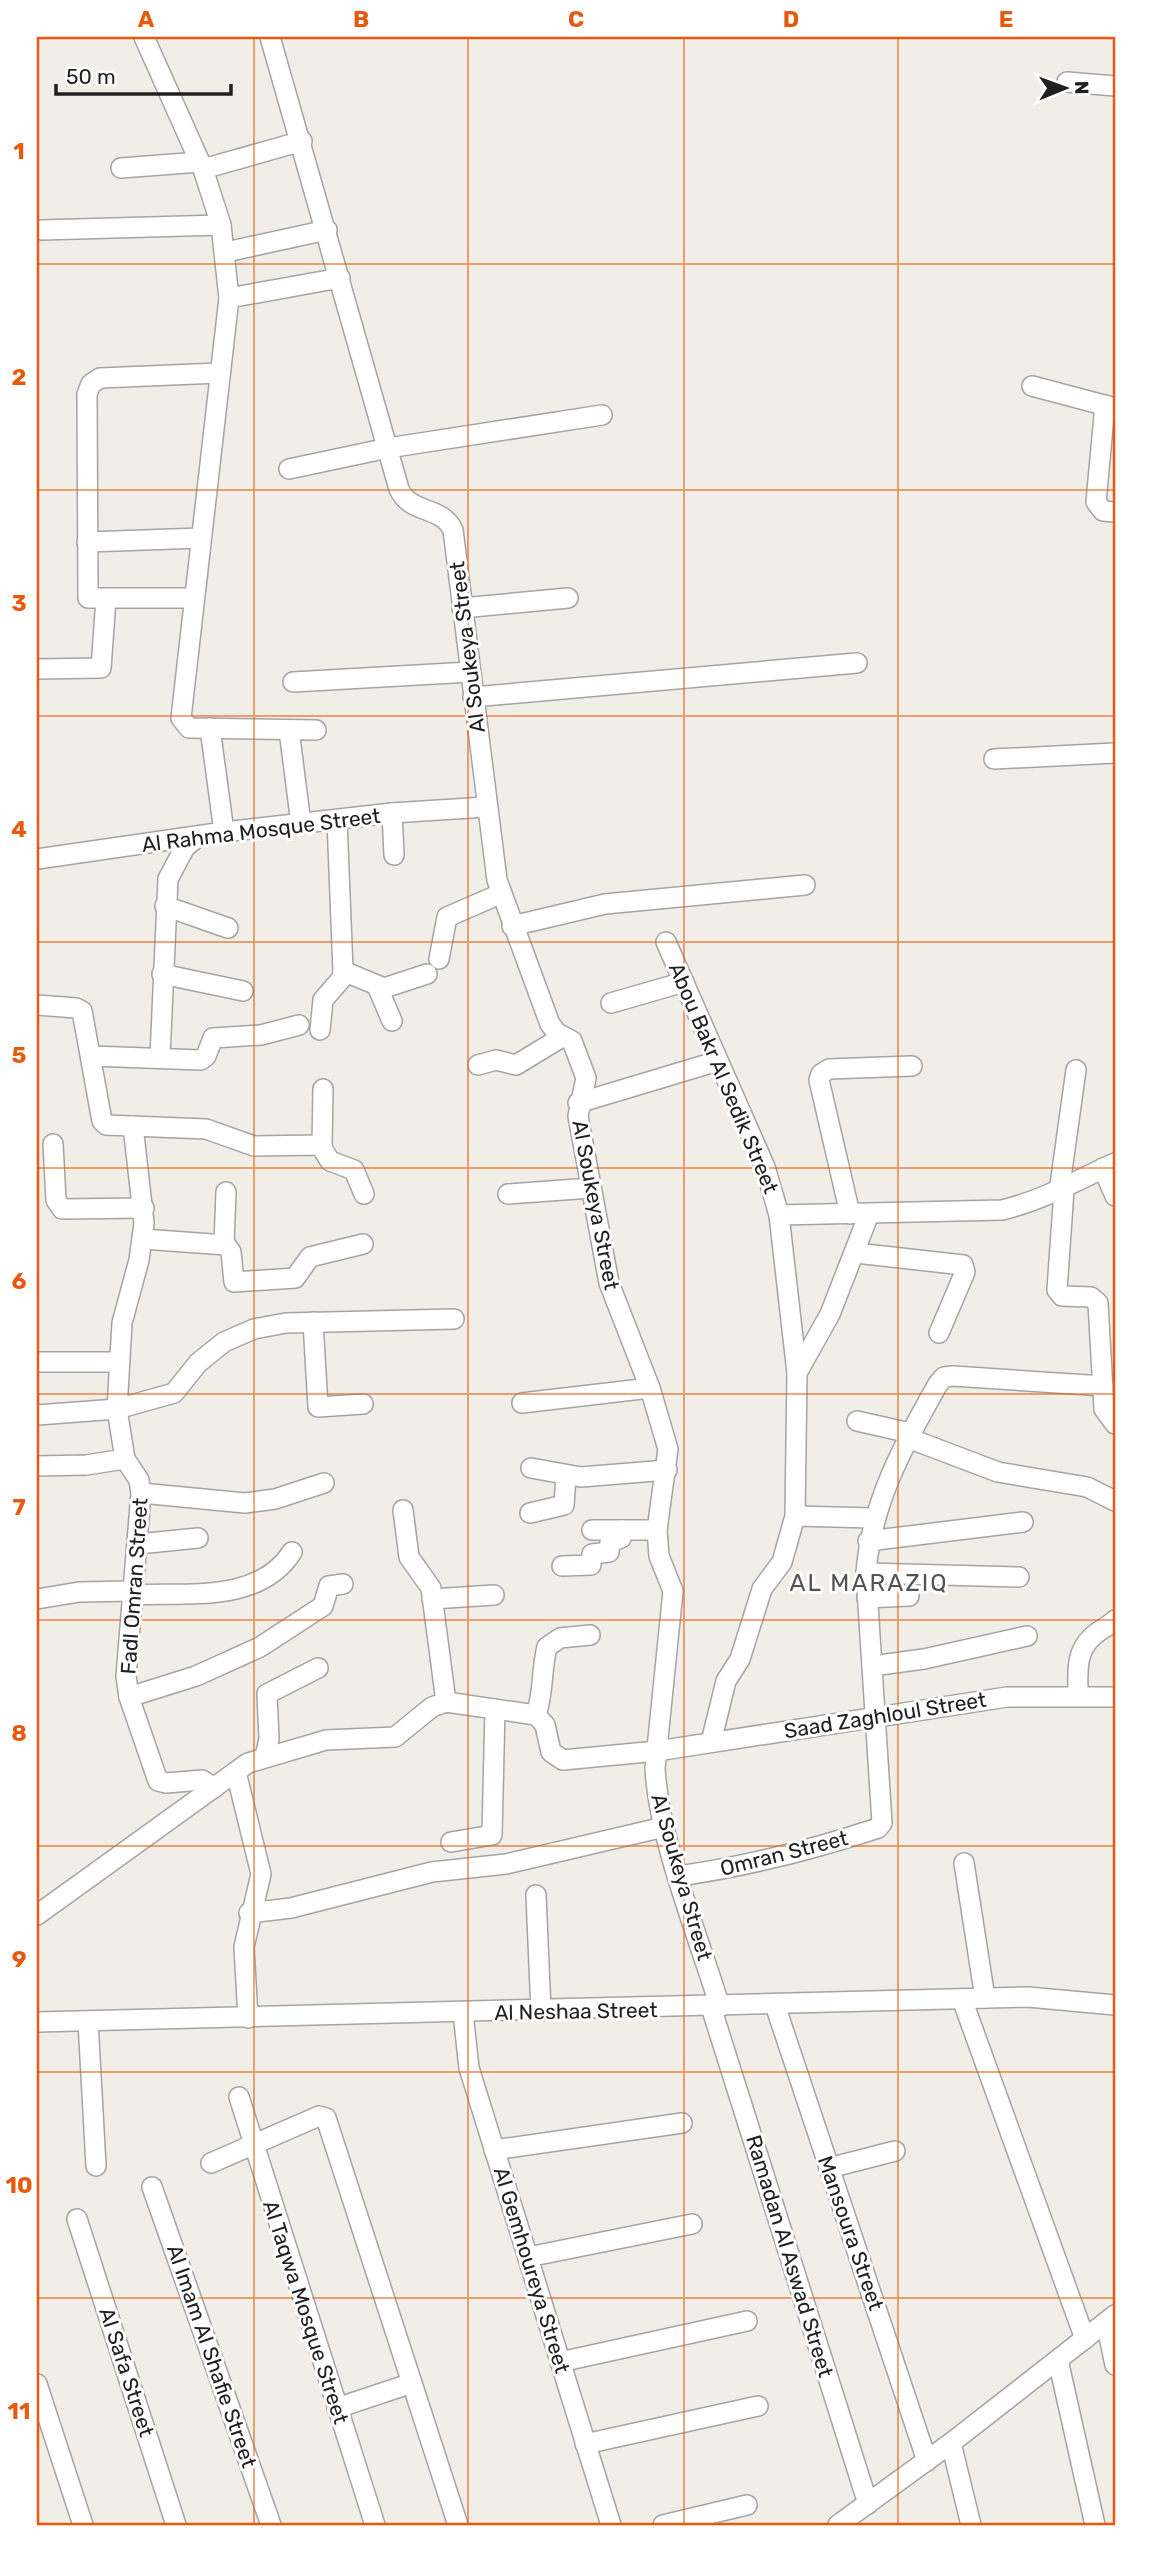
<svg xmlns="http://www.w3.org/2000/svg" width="1152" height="2562" viewBox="0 0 1152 2562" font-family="Rubik,sans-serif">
<rect width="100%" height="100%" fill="#f1ede7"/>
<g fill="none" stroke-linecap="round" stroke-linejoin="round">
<!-- street casing -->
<g stroke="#a4a4a4" stroke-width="22">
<g id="street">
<polyline points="144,37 203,169 221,225 229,298 181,718 189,728 316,730"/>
<path d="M270 37 399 489C411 515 441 505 453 530L497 880 550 1024 557 1033 572 1041 586 1078 578 1116 609 1283 650 1388 668 1449 657 1530 659 1556 673 1591 655 1768C659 1842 698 1935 720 2007"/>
<polyline points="1067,82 1115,86"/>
<polyline points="121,168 200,162"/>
<polyline points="203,169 302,141"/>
<polyline points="41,230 221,225"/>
<polyline points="226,252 327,230"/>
<polyline points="229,298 340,278"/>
<polyline points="1032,386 1115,408"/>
<polyline points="1105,405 1096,502 1103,511 1115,512"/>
<polyline points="289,469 388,448 602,415"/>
<polyline points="87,542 201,538"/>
<polyline points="194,598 88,598 87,394 91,384 100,378 219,373"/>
<polyline points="462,608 568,598"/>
<polyline points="37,669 101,668 106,599"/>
<polyline points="293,682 470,672"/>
<polyline points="473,697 857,663"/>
<polyline points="210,728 224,832"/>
<polyline points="289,730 301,824"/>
<polyline points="994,759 1115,753"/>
<polyline points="392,813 394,855"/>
<polyline points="37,859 224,832 392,813 486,807"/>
<polyline points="165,906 228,928"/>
<polyline points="512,926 605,904 805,885"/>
<polyline points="666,942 765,1167 779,1215 797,1373 795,1516 782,1562 762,1589 740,1659 726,1681 711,1742"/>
<polyline points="439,959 447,917 500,894"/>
<polyline points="343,971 384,988 427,974"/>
<polyline points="162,974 243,991"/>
<polyline points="377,986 392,1021"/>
<polyline points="611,1003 684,982"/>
<polyline points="37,1005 76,1008 82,1011 102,1121 106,1125 206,1129 254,1146 320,1145 330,1161 354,1170 364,1194"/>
<polyline points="320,1030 323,1000 342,978 343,971 337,820"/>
<polyline points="91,1056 201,1060 206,1056 213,1038 261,1035 299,1025"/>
<polyline points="160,1057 168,879 185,847 199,836"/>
<polyline points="478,1065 496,1060 516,1065 562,1037"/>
<polyline points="578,1103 718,1061"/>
<polyline points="133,1126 144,1223 139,1260 122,1323 117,1409 125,1459 139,1480 141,1493 126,1676 129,1697 158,1781 166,1783 202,1780 214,1788"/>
<polyline points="53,1144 56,1200 62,1209 144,1208"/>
<polyline points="322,1146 323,1089"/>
<polyline points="1103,1168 1115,1196"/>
<polyline points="1064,1190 1057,1290 1062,1296 1091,1297 1098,1303 1104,1409 1115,1424"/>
<polyline points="1059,1192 1076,1070"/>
<polyline points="508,1194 591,1188"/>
<polyline points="850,1214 819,1080 821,1074 829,1069 912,1066"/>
<path d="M779 1215 1002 1210C1044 1200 1077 1180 1115 1163"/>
<polyline points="143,1239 226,1245 231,1252 234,1282 295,1278 310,1257 363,1244"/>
<polyline points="224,1244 226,1192"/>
<polyline points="856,1253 963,1265 965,1272 939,1333"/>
<polyline points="313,1322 318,1407 363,1404"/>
<polyline points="37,1362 117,1362"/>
<polyline points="797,1373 830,1314 869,1214"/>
<polyline points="522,1403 650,1388"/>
<polyline points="37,1415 117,1409 174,1393 198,1363 224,1342 254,1329 286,1323 454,1319"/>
<polyline points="857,1421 910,1433"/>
<polyline points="908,1438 998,1472 1087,1487 1115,1501"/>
<polyline points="37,1466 86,1465 125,1459"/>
<polyline points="531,1468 581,1477 667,1470"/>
<polyline points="141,1493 245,1503 275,1499 324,1483"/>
<polyline points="403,1510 409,1557 431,1588 446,1702"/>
<polyline points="530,1513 564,1505 566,1475"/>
<polyline points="795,1516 873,1518"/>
<polyline points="592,1530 657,1530"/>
<polyline points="868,1541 1023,1522"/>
<polyline points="138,1544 198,1538"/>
<polyline points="562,1566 591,1565 592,1554 609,1552 610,1542 621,1538 622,1530"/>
<polyline points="866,1573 1019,1577"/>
<path d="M133 1595C185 1592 259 1604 292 1552"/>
<polyline points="867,1598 909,1596"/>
<polyline points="37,1599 79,1592 134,1591"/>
<polyline points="432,1599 494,1595"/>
<polyline points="872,1666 924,1659 1027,1636"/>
<path d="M1078 1695C1078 1673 1075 1653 1092 1637 1099 1630 1108 1627 1115 1620"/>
<polyline points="129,1697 196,1676 260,1647 323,1606 329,1586 343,1584"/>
<path d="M536 1715C544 1692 541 1670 547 1647L560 1638 590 1635"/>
<polyline points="265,1757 269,1739 267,1694 318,1668"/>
<polyline points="236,1772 261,1874 244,1947 248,2018"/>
<polyline points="451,1842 492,1835 495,1709"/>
<polyline points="964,1863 985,1998"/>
<path d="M679 1876C748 1866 812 1850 878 1828L882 1823 866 1573C871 1503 904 1444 938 1384L944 1377 953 1376 1103 1386"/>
<polyline points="536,1895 541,2011"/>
<polyline points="249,1913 291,1908 432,1872 506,1864 664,1827"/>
<polyline points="37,1915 248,1763 326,1740 395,1737 432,1707 446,1702 536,1715 545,1725 551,1752 563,1760 657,1751 1007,1697 1115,1697"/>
<polyline points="962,1999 1085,2339"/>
<polyline points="775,2005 927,2461"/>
<polyline points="711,2007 868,2504"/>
<polyline points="463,2013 469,2068 611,2525"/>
<polyline points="88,2021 96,2166"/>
<polyline points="37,2022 1028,1997 1115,2005"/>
<polyline points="239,2097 375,2525"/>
<polyline points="494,2150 682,2123"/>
<polyline points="211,2163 319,2116 326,2118 458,2525"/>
<polyline points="829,2168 895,2151"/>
<polyline points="152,2187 271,2525"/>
<polyline points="77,2219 176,2525"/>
<polyline points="528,2257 692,2224"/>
<polyline points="1106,2322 1115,2365"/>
<polyline points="1058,2360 1095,2525"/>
<polyline points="560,2362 747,2321"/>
<polyline points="37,2384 83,2525"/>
<polyline points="337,2408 412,2383"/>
<polyline points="951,2443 971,2525"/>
<polyline points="585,2444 758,2406"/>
<polyline points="663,2525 747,2505"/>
<polyline points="838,2525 951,2443 1115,2315"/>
</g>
</g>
<!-- street -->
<use href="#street" stroke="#fff" stroke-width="19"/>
</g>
<!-- grid -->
<path fill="none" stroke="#e8590c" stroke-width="2" stroke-opacity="0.55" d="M254 37V2525M468 37V2525M684 37V2525M898 37V2525M37 264H1115M37 490H1115M37 716H1115M37 942H1115M37 1168H1115M37 1394H1115M37 1620H1115M37 1846H1115M37 2072H1115M37 2298H1115"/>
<g text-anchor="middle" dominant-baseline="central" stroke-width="6" stroke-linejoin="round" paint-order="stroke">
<!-- street labels -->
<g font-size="21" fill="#202020" stroke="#fff">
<text transform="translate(467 647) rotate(-97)">Al Soukeya Street</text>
<text transform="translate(261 830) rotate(-7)">Al Rahma Mosque Street</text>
<text transform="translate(724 1078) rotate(67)">Abou Bakr Al Sedik Street</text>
<text transform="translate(596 1205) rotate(79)">Al Soukeya Street</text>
<text transform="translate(134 1586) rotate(-86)">Fadl Omran Street</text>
<text transform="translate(885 1715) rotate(-9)">Saad Zaghloul Street</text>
<text transform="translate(784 1853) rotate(-14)">Omran Street</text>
<text transform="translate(682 1877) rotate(74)">Al Soukeya Street</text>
<text transform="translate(576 2011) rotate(-1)">Al Neshaa Street</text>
<text transform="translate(851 2233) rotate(71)">Mansoura Street</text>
<text transform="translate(790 2256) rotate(73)">Ramadan Al Aswad Street</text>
<text transform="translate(532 2270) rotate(73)">Al Gemhoureya Street</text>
<text transform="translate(306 2312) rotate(72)">Al Taqwa Mosque Street</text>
<text transform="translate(212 2356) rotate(71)">Al Imam Al Shafie Street</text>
<text transform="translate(127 2372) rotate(72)">Al Safa Street</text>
</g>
<!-- quarter labels -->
<g font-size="24" letter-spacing="2" fill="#535353" stroke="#fff">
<text x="869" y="1583">AL MARAZIQ</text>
</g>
</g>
<!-- border -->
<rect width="1152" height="2562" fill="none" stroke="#ffffff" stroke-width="77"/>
<!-- north arrow -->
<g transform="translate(1065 88) rotate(89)" stroke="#ffffff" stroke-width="5" paint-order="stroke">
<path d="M0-5L12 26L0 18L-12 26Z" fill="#202020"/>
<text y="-10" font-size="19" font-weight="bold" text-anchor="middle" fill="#202020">N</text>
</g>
<!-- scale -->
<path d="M56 84v10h175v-10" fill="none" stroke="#202020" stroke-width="3.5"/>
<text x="66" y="84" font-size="21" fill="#202020" stroke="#ffffff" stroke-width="5" paint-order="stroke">50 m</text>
<rect x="38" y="38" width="1076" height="2486" fill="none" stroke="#e8590c" stroke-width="2.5"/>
<g font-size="23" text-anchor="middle" font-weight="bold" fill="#e8590c">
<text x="146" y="27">A</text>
<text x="361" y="27">B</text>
<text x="576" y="27">C</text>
<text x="791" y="27">D</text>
<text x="1006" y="27">E</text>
<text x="19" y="159">1</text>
<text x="19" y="385">2</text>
<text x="19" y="611">3</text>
<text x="19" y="837">4</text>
<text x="19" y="1063">5</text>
<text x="19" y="1289">6</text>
<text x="19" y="1515">7</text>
<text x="19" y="1741">8</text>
<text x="19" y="1967">9</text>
<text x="19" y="2193">10</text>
<text x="19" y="2419">11</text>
</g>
</svg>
